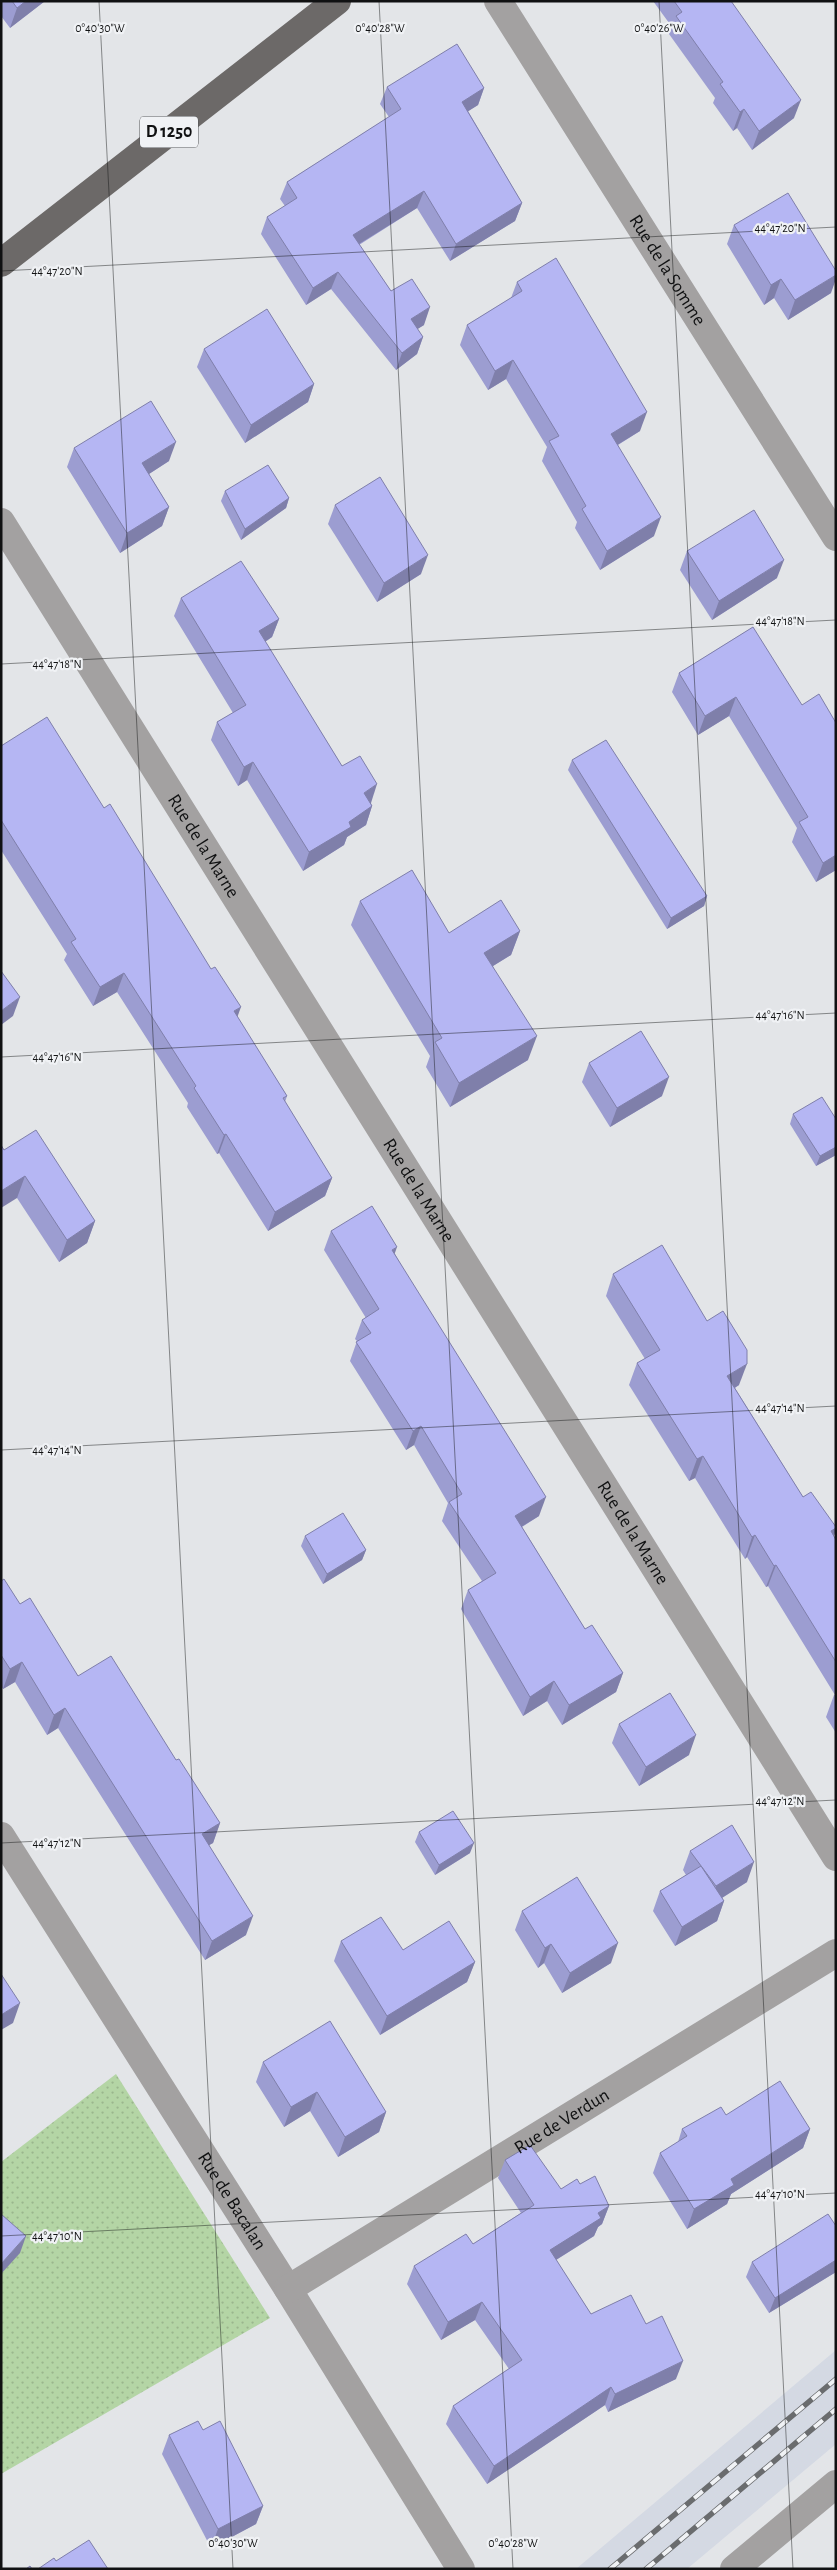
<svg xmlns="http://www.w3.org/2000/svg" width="837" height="2570" viewBox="0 0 837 2570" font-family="'Alegreya Sans',sans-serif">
<defs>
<pattern id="garden-dots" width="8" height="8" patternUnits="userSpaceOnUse" patternTransform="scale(1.25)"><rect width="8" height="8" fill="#b4d5a5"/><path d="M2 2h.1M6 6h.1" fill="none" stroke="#9ab68d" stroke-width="1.8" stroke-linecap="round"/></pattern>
</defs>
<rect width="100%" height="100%" fill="#e3e5e8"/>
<!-- built -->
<polygon fill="#d4d9e3" points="836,2350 836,2444 687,2569 576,2569"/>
<!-- garden -->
<polygon fill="url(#garden-dots)" points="116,2074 270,2318 1,2474 1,2162"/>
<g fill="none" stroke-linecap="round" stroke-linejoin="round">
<!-- street -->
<g stroke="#a3a1a1" stroke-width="28">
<path id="s1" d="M498 1 836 537"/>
<path id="s2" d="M1 522 836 1857"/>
<path id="s3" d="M1 1836 288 2289 461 2569"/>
<path id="s4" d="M288 2289 836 1953"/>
<polyline points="734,2569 836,2484"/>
</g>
<!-- primary -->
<polyline stroke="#6c6968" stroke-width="28" points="1,263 337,1"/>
<!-- rail casing -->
<g stroke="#6a6c6e" stroke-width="5.5">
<g id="rail">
<polyline points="610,2569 836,2379"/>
<polyline points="646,2569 836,2409"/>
</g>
</g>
<!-- rail -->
<use href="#rail" stroke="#f0f2f5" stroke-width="4" stroke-dasharray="11" stroke-linecap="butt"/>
</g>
<!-- wall -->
<g fill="#9c9dd1">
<polygon points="1,1 45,1 10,28 1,16"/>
<polygon points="653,1 731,1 794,118 752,150 737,128 733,131 713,103 715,98 669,34 672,27"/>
<polygon points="387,87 484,88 478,105 468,111 522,203 515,221 450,261 417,208 359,245 391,291 424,325 417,329 423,337 417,354 396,370 331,289 306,305 261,234 267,217 285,206 280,199 287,182 389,117 380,104"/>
<polygon points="734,225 831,293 788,320 774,298 764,305 727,244"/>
<polygon points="517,282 640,431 618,445 654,536 600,570 575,528 577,522 542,461 547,447 506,379 488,390 460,345 467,325 511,298"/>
<polygon points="204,349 314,384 308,402 245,443 197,367"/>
<polygon points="74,448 169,461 149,474 169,507 162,526 120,553 67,467"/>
<polygon points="225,491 289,498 286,508 241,540 221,501"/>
<polygon points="335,505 421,574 377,602 328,524"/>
<polygon points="687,551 777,578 712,620 680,570"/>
<polygon points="181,598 279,619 272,637 265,642 342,766 371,803 372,806 366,825 347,837 344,845 303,871 247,780 238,786 211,740 217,722 233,713 174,616"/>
<polygon points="753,627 836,870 816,882 792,842 797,828 729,716 698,735 672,692 679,673"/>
<polygon points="1,746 237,1017 287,1096 285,1102 332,1178 325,1196 268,1231 219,1153 217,1154 187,1107 188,1103 117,992 93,1006 64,960 67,954 1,850"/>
<polygon points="572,760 707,896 704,906 667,929 568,770"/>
<polygon points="360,901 449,933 520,931 511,955 493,966 528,1060 450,1107 426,1067 430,1056 351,925"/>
<polygon points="589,1063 662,1096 610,1127 582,1082"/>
<polygon points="793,1114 836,1119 836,1155 816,1166 790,1124"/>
<polygon points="4,1150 95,1221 87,1243 59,1262 17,1198"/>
<polygon points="331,1231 395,1254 539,1516 522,1527 585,1629 623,1673 616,1692 562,1725 547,1701 523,1716 461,1609 468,1590 482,1581 442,1521 448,1503 414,1445 406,1450 350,1361 357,1341 355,1339 362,1320 366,1318 324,1250"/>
<polygon points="613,1274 739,1385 735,1388 803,1497 836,1527 836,1530 834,1536 836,1540 836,1733 826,1717 834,1695 835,1695 768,1586 766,1587 747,1557 745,1559 695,1478 689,1481 629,1385 637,1363 645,1359 606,1296"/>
<polygon points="305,1536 366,1550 362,1560 323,1584 301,1546"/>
<polygon points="1,1581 78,1676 176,1760 220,1823 213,1843 209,1845 246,1935 205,1960 58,1728 47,1735 15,1682 3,1689 1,1686"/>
<polygon points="619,1724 689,1755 639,1786 612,1743"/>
<polygon points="419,1832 470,1853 435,1875 415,1842"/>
<polygon points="690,1851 747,1882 722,1898 724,1901 717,1921 675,1946 653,1911 660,1891 686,1875 683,1870"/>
<polygon points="522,1911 611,1963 562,1993 544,1963 538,1968 515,1930"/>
<polygon points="341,1941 403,1950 475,1962 467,1982 380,2035 334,1961"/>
<polygon points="263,2062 386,2112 379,2132 338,2157 310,2111 284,2127 256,2082"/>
<polygon points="726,2115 810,2129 803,2148 731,2194 727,2204 687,2229 653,2173 660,2153 678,2142 682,2129"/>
<polygon points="505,2160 561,2189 580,2184 609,2206 602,2224 598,2227 594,2236 556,2260 591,2314 646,2324 676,2379 608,2412 605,2405 487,2484 446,2424 453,2406 509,2369 475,2320 441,2340 407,2284 414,2266 473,2244 521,2213 498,2178"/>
<polygon points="836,2226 836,2272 769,2313 746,2277 752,2262"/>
<polygon points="203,2430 263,2506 256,2524 211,2548 162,2454 169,2435"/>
</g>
<!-- shaded-wall -->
<g fill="#7f7faa">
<polygon points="26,1 45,1 10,28 17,8"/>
<polygon points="484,88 478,105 456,119 462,102"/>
<polygon points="801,100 794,118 752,150 759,131"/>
<polygon points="744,109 737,128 733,131 740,112"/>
<polygon points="424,191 417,208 346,252 353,235"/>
<polygon points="522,203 515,221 450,261 456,244"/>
<polygon points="338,272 331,289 306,305 313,288"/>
<polygon points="836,275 836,279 831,293 788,320 795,300"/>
<polygon points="781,279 774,298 764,305 771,285"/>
<polygon points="430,307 424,325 405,337 411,319"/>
<polygon points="423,337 417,354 396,370 402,353"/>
<polygon points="513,360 506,379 488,390 495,371"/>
<polygon points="314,384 308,402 245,443 251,425"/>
<polygon points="647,412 640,431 604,453 611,434"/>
<polygon points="176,442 169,461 135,483 142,463"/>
<polygon points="289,498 286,508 241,540 245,529"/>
<polygon points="169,507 162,526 120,553 127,533"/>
<polygon points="661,517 654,536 600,570 607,551"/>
<polygon points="428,555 421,574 377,602 384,583"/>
<polygon points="784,560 777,578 712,620 719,601"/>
<polygon points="279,619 272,637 252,650 259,631"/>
<polygon points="736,697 729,716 698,735 705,716"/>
<polygon points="253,762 247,780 238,786 244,767"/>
<polygon points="377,784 371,803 357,811 364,793"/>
<polygon points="372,806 366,825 347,837 344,845 303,871 309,852 349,822"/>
<polygon points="836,855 836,870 816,882 823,863"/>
<polygon points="707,896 704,906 667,929 671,918"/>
<polygon points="520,931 511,955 475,977 484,953"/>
<polygon points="124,973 117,992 93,1006 100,987"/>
<polygon points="20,997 13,1016 1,1025 1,1011"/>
<polygon points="241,1007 234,1026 234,1011"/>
<polygon points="537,1036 528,1060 450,1107 459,1083"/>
<polygon points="669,1077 662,1096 610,1127 617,1108"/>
<polygon points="226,1134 219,1153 217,1154 224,1135"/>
<polygon points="836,1147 836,1155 816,1166 820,1156"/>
<polygon points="25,1176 17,1198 1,1208 1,1191"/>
<polygon points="332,1178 325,1196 268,1231 275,1212"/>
<polygon points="95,1221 87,1243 59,1262 67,1240"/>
<polygon points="397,1247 390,1267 392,1250"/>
<polygon points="747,1364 739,1385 719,1397 727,1376"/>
<polygon points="421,1426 414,1445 406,1450 413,1431"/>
<polygon points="703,1456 695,1478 689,1481 697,1459"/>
<polygon points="546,1497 539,1516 508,1535 515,1516"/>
<polygon points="836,1528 836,1530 829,1550 831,1531"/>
<polygon points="755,1535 747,1557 745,1559 752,1537"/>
<polygon points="366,1550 362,1560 323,1584 327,1574"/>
<polygon points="776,1565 768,1586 766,1587 774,1566"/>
<polygon points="22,1662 15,1682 3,1689 10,1669"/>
<polygon points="623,1673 616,1692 562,1725 569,1705"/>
<polygon points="554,1681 547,1701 523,1716 530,1697"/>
<polygon points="65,1708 58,1728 47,1735 54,1715"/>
<polygon points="696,1735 689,1755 639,1786 646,1767"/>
<polygon points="220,1823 213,1843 195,1853 202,1834"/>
<polygon points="474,1843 470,1853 435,1875 439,1865"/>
<polygon points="754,1862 747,1882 709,1906 716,1886"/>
<polygon points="724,1901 717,1921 675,1946 682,1927"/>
<polygon points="253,1916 246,1935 205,1960 212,1941"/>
<polygon points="618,1943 611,1963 562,1993 570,1973"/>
<polygon points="551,1944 544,1963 538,1968 545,1948"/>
<polygon points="475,1962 467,1982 380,2035 387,2016"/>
<polygon points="20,2003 13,2023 1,2030 1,2015"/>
<polygon points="317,2092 310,2111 284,2127 291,2107"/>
<polygon points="386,2112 379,2132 338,2157 345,2137"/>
<polygon points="810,2129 803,2148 731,2194 727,2204 687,2229 694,2209 731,2179"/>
<polygon points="609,2206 602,2224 598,2227 594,2236 543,2268 550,2250 598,2213"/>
<polygon points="26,2236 20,2253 1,2274 1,2264"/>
<polygon points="836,2260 836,2272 769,2313 775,2298"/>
<polygon points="482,2302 475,2320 441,2340 448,2322"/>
<polygon points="683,2361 676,2379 608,2412 615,2394"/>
<polygon points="611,2387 605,2405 487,2484 494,2466"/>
<polygon points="263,2506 256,2524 211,2548 218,2529"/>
</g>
<!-- building -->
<g fill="#b5b6f3" stroke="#7f7faa">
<polygon points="12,1 26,1 17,8"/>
<polygon points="674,1 731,1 801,100 759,131 744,109 740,112 720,84 723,82 676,16 682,12"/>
<polygon points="457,44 484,88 462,102 522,203 456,244 424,191 353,235 391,291 412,279 430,307 411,319 423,337 402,353 338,272 313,288 267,217 297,198 287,182 401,109 387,87"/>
<polygon points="788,193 836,271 836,275 795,300 781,279 771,285 734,225"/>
<polygon points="556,258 647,412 611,434 661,517 607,551 582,509 586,506 549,441 559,436 513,360 495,371 467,325 522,291 517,282"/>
<polygon points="267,309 314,384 251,425 204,349"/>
<polygon points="151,401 176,442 142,463 169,507 127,533 74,448"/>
<polygon points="268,465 289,498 245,529 225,491"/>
<polygon points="380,477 428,555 384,583 335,505"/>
<polygon points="754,510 784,560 719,601 687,551"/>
<polygon points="241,561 279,619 259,631 342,766 360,756 377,784 364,793 372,806 349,822 351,827 309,852 253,762 244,767 217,722 246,705 181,598"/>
<polygon points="753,627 802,705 819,694 836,723 836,855 823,863 799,822 808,817 736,697 705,716 679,673"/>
<polygon points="47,717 104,808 110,804 211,969 215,967 241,1007 234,1011 287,1096 283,1098 332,1178 275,1212 226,1134 224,1135 194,1088 196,1086 124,973 100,987 71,942 76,939 1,820 1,746"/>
<polygon points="606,740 707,896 671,918 572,760"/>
<polygon points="412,870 449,933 501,900 520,931 484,953 537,1036 459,1083 435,1042 442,1038 360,901"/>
<polygon points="1,971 20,997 1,1011"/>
<polygon points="641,1031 669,1077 617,1108 589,1063"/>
<polygon points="822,1097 836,1119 836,1147 820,1156 793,1114"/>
<polygon points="36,1130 95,1221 67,1240 25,1176 1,1191 1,1145 4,1150"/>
<polygon points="372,1206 397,1247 392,1250 546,1497 515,1516 585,1629 592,1625 623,1673 569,1705 554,1681 530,1697 468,1590 496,1573 449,1502 462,1494 421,1426 413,1431 356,1342 371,1333 362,1320 379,1309 331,1231"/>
<polygon points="662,1245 707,1321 723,1311 747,1350 747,1364 727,1376 803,1497 811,1492 836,1527 836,1528 831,1531 836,1540 836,1662 776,1565 774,1566 755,1535 752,1537 703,1456 697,1459 637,1363 660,1350 613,1274"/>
<polygon points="343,1513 366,1550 327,1574 305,1536"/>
<polygon points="4,1579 20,1604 30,1598 78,1676 111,1656 176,1760 179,1759 220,1823 202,1834 253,1916 212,1941 65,1708 54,1715 22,1662 10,1669 1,1655 1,1581"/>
<polygon points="670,1693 696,1735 646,1767 619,1724"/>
<polygon points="453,1811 474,1843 439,1865 419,1832"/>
<polygon points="732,1825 754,1862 716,1886 690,1851"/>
<polygon points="701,1866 724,1901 682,1927 660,1891"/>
<polygon points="577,1877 618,1943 570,1973 551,1944 545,1948 522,1911"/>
<polygon points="381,1917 403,1950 449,1921 475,1962 387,2016 341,1941"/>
<polygon points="1,1974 20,2003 1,2015"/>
<polygon points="330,2021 386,2112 345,2137 317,2092 291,2107 263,2062"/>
<polygon points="780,2081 810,2129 731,2179 734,2185 694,2209 660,2153 687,2136 682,2129 721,2107 726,2115"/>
<polygon points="530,2145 561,2189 577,2179 580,2184 595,2176 609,2206 598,2213 601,2218 550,2250 591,2314 631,2295 646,2324 662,2316 683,2361 615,2394 611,2387 494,2466 453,2406 522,2360 482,2302 448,2322 414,2266 466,2234 473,2244 534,2205 505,2160"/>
<polygon points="1,2214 26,2236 1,2264"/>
<polygon points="828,2214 836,2226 836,2260 775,2298 752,2262"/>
<polygon points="198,2421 203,2430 220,2421 263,2506 218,2529 169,2435"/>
<polygon points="89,2540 108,2569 38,2569 54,2558 56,2561"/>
<polygon points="30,2566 32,2569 26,2569"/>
</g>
<!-- ticks -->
<path fill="none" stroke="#101112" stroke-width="1" stroke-opacity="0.45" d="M99 1 233 2569M379 1 513 2569M659 1 793 2569M1 271 836 227M1 664 836 620M1 1057 836 1013M1 1450 836 1406M1 1843 836 1800M1 2236 836 2193"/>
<g text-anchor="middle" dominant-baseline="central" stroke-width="4.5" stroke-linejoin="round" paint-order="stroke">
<!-- shield labels -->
<rect fill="#f0f2f5" stroke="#535456" stroke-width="1" x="140" y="116.5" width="58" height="31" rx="4"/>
<g font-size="18" font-weight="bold" fill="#101112">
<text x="169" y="132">D 1250</text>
</g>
<!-- street labels -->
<g font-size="19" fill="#101112" stroke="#f0f2f5">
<text stroke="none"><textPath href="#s1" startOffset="318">Rue de la Somme</textPath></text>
<text stroke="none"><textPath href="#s2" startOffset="382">Rue de la Marne</textPath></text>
<text stroke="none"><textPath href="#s2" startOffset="788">Rue de la Marne</textPath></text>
<text stroke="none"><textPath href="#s2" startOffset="1192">Rue de la Marne</textPath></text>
<text stroke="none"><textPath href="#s4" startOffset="321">Rue de Verdun</textPath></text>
<text stroke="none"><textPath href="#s3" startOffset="432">Rue de Bacalan</textPath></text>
</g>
</g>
<g font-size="12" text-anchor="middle" fill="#101112" stroke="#f0f2f5" stroke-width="4.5" stroke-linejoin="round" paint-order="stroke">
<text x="100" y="32">0°40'30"W</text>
<text x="380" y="32">0°40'28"W</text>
<text x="659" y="32">0°40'26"W</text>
<text x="780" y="232">44°47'20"N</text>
<text x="57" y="275">44°47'20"N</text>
<text x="780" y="625">44°47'18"N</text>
<text x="57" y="668">44°47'18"N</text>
<text x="780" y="1019">44°47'16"N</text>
<text x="57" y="1061">44°47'16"N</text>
<text x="780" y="1412">44°47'14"N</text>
<text x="57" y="1454">44°47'14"N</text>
<text x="780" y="1805">44°47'12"N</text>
<text x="57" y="1847">44°47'12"N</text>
<text x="780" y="2198">44°47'10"N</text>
<text x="57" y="2240">44°47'10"N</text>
<text x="233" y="2547">0°40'30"W</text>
<text x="513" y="2547">0°40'28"W</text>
</g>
<!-- border -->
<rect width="837" height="2570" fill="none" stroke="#101112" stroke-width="5"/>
</svg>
